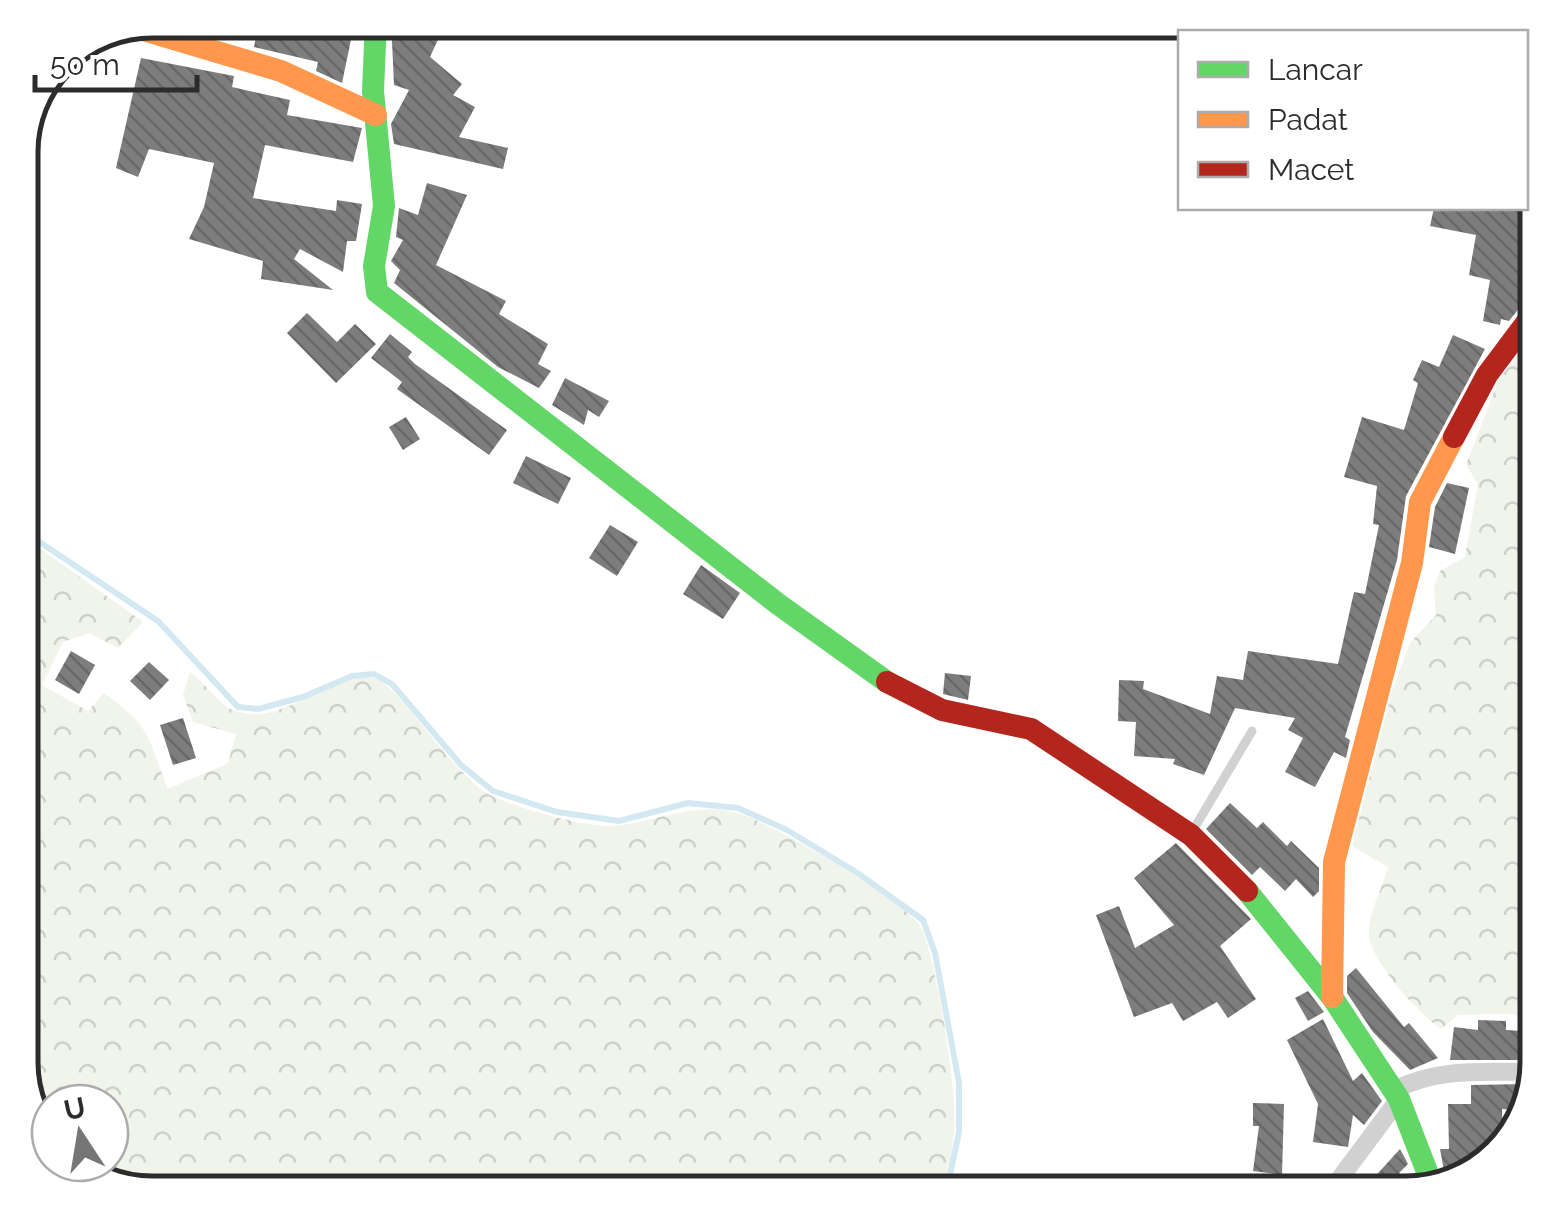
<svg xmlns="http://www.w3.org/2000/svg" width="1558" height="1213" viewBox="0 0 1558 1213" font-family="Raleway,sans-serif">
<defs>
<pattern id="forest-crowns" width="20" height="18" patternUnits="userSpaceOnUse" patternTransform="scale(2.5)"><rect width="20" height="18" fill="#f0f4ea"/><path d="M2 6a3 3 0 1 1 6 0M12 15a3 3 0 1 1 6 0" fill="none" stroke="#ced1c9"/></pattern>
<pattern id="building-back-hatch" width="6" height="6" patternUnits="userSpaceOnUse" patternTransform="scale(2.5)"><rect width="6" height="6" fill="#7d7d7d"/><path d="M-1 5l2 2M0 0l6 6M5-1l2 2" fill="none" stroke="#676767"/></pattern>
</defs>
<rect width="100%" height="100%" fill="#fff"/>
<!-- forest -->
<g fill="url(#forest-crowns)">
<path d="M1538 328V1022L1510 1014 1458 1015 1441 1029C1420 1016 1372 962 1369 936 1367 914 1383 888 1388 867L1352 846 1392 691 1410 643 1436 615 1434 587 1440 571 1465 557 1478 484 1466 465 1499 379Z"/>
<path d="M20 534 143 622 118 648 89 633 63 642 42 685 88 711 104 693C153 728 147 737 168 789L228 763 236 734 193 722 183 695 190 672C206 682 217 705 236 711 286 727 327 671 374 678 396 681 455 778 490 795 520 809 591 830 623 825 662 819 693 803 734 812 764 818 906 901 920 926 936 953 959 1101 954 1134 952 1153 946 1173 942 1193H151L71 1163H110V1103H50V1130L20 1070Z"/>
</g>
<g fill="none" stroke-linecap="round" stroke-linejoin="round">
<!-- stream -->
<polyline stroke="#d4e8f2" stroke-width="6" points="20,529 158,621 238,707 258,709 303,697 352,676 374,674 392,684 461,765 493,791 557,812 619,821 688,803 738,808 787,830 859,874 923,920 935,953 959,1083 959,1132 946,1193"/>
</g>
<!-- building -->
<g fill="url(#building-back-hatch)">
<polygon points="259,20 305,20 353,30 342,83 316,71 318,62 254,47"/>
<polygon points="391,20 446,22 430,57 462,84 453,95 475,107 459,137 508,148 503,169 394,144 391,124 409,90 394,85"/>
<polygon points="141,58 234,76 232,87 290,100 287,115 362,128 353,162 265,145 253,198 336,211 337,200 362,204 356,241 347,241 343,272 300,249 294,259 333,290 261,279 263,261 189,239 204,207 214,163 149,149 138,177 116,168"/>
<polygon points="427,183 467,195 436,265 506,301 499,314 548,344 538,364 551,371 539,388 498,367 394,283 400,270 391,261 403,240 396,237 399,208 418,215"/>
<polygon points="1434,208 1538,208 1538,270 1533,269 1528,297 1509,321 1501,319 1500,325 1483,321 1490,280 1469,275 1476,235 1430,226"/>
<polygon points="307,313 337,342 355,324 376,344 336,383 287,333"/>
<polygon points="390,334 412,352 408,357 415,364 507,430 489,455 397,389 402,382 371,358"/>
<polygon points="1453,335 1485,349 1406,496 1397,560 1345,737 1350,740 1346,758 1334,752 1315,787 1285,772 1303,738 1288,730 1295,718 1235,708 1204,775 1173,764 1175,759 1134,756 1136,722 1118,721 1119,680 1144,681 1143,689 1210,714 1217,676 1243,680 1248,651 1338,664 1354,592 1365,594 1379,525 1373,524 1377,486 1344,477 1362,417 1404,430 1418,383 1413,380 1422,360 1439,367"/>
<polygon points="565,378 609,401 599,417 588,410 584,425 552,405"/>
<polygon points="406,417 420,439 403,450 389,427"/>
<polygon points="526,456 571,478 558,504 513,483"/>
<polygon points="1447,483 1469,488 1455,554 1429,547 1435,507"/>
<polygon points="610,525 638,542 617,576 589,558"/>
<polygon points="701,565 740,593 723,619 683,594"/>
<polygon points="71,651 95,665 79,694 55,680"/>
<polygon points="149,662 169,680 150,700 130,681"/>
<polygon points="945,673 971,676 968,700 943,694"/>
<polygon points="183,718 196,758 173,765 160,725"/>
<polygon points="1230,803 1257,828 1263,822 1287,846 1291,841 1319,868 1319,891 1313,897 1296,879 1285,891 1260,867 1252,875 1206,829"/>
<polygon points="1176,843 1251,919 1220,946 1256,999 1228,1018 1217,1002 1183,1021 1172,1003 1134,1017 1096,915 1119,906 1135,948 1174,925 1134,878"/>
<polygon points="1356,968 1404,1027 1409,1023 1438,1058 1410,1070 1373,1032 1347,993 1347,976"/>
<polygon points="1308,991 1324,1012 1308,1021 1295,998"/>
<polygon points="1323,1019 1353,1081 1362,1073 1382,1101 1364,1125 1353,1115 1348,1147 1313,1142 1318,1104 1287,1040"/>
<polygon points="1478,1020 1506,1021 1506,1030 1537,1032 1535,1060 1450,1060 1454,1027 1478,1030"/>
<polygon points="1528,1084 1520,1110 1502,1109 1503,1149 1445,1176 1440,1149 1449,1149 1448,1104 1471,1104 1471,1085"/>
<polygon points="1253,1103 1284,1104 1282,1175 1253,1171 1259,1126 1253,1126"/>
<polygon points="1400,1149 1408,1164 1399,1173 1416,1189 1407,1193 1360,1193"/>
</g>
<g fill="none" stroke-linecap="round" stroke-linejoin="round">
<!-- lane -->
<polyline stroke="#d1d1d1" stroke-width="9" points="1192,832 1252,731"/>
<!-- street -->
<g stroke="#d1d1d1" stroke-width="18">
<polyline points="1526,155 1538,167"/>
<path d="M1394 1090C1440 1067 1485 1072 1534 1072"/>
<polyline points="1329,1193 1399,1099"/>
</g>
<!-- fast -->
<g stroke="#63d668" stroke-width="22">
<polyline points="376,20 373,91 384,206 374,266 377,292 778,604 887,682"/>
<polyline points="1247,891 1332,997 1399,1099 1431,1182"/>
</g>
<!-- slow -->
<g stroke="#ff974d" stroke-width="22">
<polyline points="133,27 281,71 376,115"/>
<polyline points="1332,997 1334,862 1412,563 1420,502 1454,437"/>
</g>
<!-- jam -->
<g stroke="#b3261e" stroke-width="22">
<polyline points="1454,437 1487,375 1538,307"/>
<polyline points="887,682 942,710 1031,729 1191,835 1247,891"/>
</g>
</g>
<!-- crop -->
<path d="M0 0H1558V1213H0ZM152 38H1406A114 114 0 0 1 1520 152V1062A114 114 0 0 1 1406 1176H152A114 114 0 0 1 38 1062V152A114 114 0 0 1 152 38Z" fill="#fff" fill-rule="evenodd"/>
<path fill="none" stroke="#2c2c2c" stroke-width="5" d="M152 38H1406A114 114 0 0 1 1520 152V1062A114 114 0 0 1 1406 1176H152A114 114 0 0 1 38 1062V152A114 114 0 0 1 152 38Z"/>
<!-- legend -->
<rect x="1178" y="30" width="350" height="180" fill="#ffffff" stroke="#ababab" stroke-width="2.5"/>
<rect x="1198" y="62" width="50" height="15" fill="#63d668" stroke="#ababab" stroke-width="2.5"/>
<text x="1268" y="80" font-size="30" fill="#2c2c2c">Lancar</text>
<rect x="1198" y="112" width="50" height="15" fill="#ff974d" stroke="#ababab" stroke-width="2.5"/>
<text x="1268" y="130" font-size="30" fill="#2c2c2c">Padat</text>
<rect x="1198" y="162" width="50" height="15" fill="#b3261e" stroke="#ababab" stroke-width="2.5"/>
<text x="1268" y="180" font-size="30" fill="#2c2c2c">Macet</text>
<!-- north arrow -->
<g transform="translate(80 1133) rotate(348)"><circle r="48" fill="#ffffff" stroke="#ababab" stroke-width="2.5"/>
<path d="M0-8L18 38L0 25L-18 38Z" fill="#767676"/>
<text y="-15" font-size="28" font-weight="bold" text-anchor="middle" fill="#2c2c2c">U</text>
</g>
<!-- scale -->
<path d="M35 75v15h162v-15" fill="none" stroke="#2c2c2c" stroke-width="5"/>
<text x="50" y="75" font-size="30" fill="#2c2c2c" stroke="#ffffff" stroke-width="8" paint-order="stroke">50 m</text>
</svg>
